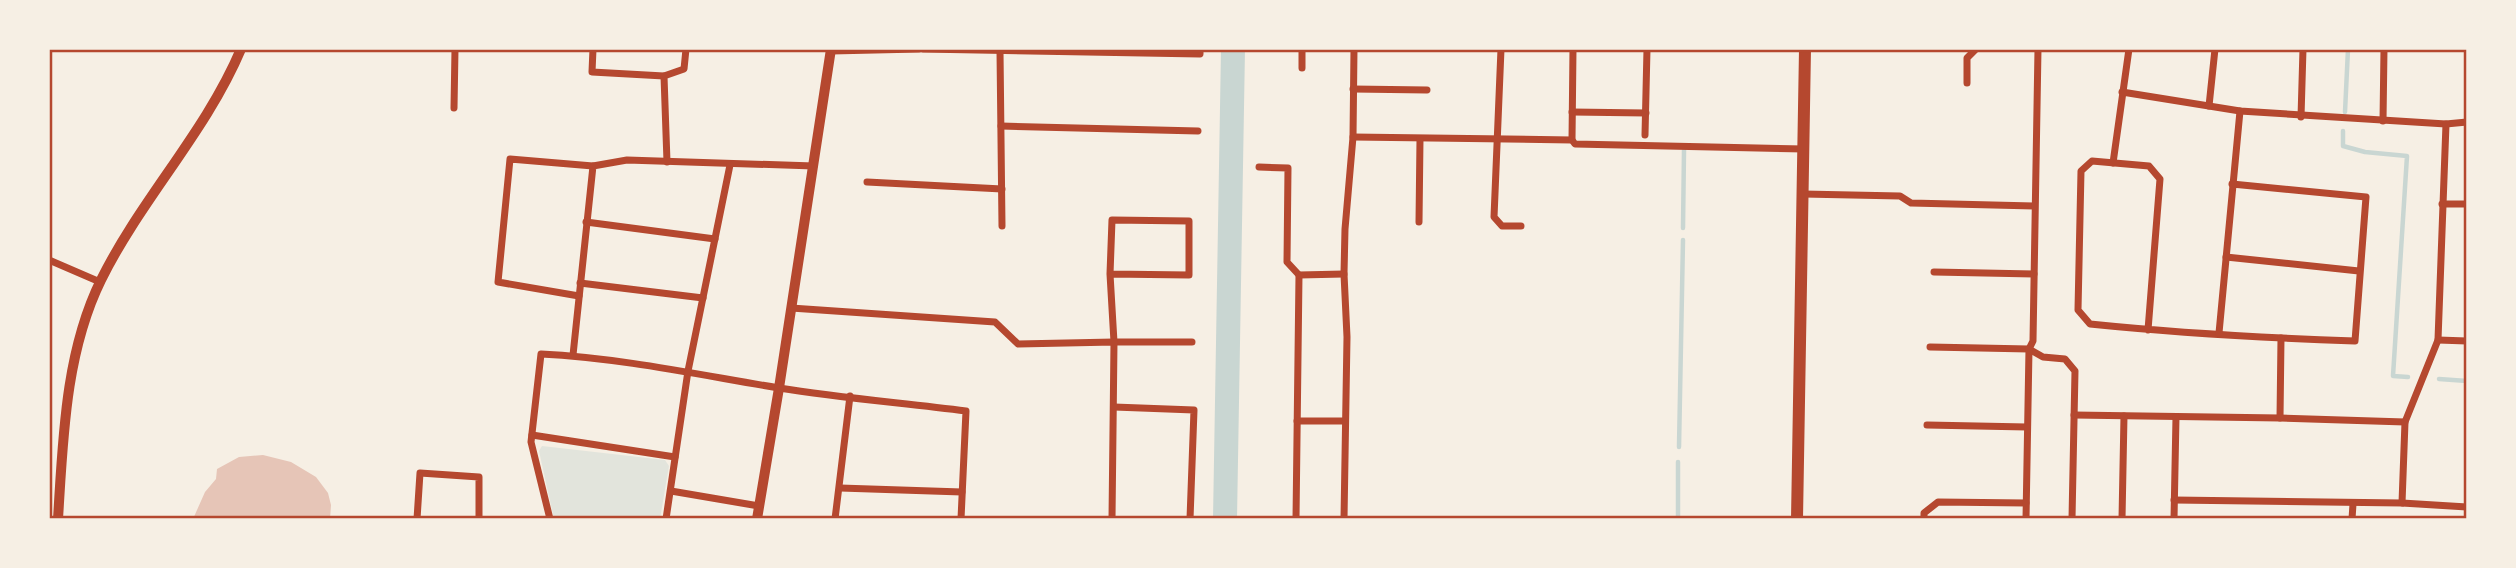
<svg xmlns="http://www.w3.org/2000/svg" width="2516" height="568" viewBox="0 0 2516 568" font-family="Merriweather,serif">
<rect width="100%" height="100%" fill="#f6efe4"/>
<!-- green -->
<polygon fill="#e2e4dc" points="542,446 665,460 669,466 660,519 554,519 539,451"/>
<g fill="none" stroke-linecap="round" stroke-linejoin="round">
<!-- stream -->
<g stroke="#c9d6d2" stroke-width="4.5">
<polyline points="2345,112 2348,49"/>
<polyline points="2343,131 2343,146 2365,152 2407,156 2393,376 2408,377"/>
<polyline points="1683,228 1684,150"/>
<polyline points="2439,379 2467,381"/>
<polyline points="1679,447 1683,240"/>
<polyline points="1678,519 1678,462"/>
</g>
<!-- river -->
<polyline stroke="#c9d6d2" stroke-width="24" points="1225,519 1233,49"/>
</g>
<!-- building -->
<polygon fill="#e6c5b7" points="263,455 291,462 316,477 328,493 331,505 330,519 193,519 205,492 216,479 217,469 239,457"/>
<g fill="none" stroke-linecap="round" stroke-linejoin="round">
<!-- minor -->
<g stroke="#b5482f" stroke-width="7">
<polyline points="593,49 592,72 664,76"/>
<polyline points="923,49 1200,54 1200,49"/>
<polyline points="1501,49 1494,217 1502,226 1521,226"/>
<polyline points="831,51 919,49"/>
<polyline points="1000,51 1002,226"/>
<polyline points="1302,68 1302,49"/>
<polyline points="1967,83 1967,58 1976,49"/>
<polyline points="1353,89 1427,90"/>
<polyline points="2122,92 2240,111 2446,124 2467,122"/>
<polyline points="2209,106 2215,49"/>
<polyline points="454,108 455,49"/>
<polyline points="1572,112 1646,113"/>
<polyline points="2301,117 2303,49"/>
<polyline points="2383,121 2384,49"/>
<polyline points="1001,126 1198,131"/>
<polyline points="1645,135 1647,49"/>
<polyline points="1353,137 1572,140 1575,144 1804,149"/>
<polyline points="1572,140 1573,49"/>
<polyline points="667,162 664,76 684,69 686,49"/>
<polyline points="2113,163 2129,49"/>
<polyline points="1259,167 1288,168 1287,262 1299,275 1296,519"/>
<polyline points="867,182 1002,189"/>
<polyline points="1803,194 1900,196 1911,203 2034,206"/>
<polyline points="2442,204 2467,204"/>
<polyline points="586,222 715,239"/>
<polyline points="1419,222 1420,139"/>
<polyline points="2226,257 2359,271"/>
<polyline points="49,260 100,282"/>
<polyline points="1934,272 2034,274"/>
<polyline points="1110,274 1112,220 1189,221 1189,275 1110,274 1114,342 1192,342"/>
<polyline points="1299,275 1344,274"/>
<polyline points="580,283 703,298"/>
<polyline points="579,296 498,282 510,159 593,166"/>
<polyline points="791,308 995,322 1018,344 1114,342 1112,519"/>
<path d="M2148 330 2160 179 2149 166 2092 161 2081 171 2078 310 2090 324C2178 333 2267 338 2355 341L2366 197 2232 184"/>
<polyline points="2219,333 2240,111"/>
<polyline points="2438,340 2467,341"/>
<polyline points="1930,347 2029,349 2043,357 2065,359 2075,371 2072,519"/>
<polyline points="573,355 593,166 627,160 814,166"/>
<polyline points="1114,407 1194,410 1190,519"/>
<polyline points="2074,415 2280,418 2405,422"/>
<polyline points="2280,418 2281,338"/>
<polyline points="1297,421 1345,421"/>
<polyline points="1927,425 2027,427"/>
<polyline points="532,435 675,457"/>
<polyline points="840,488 962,492"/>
<polyline points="671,491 759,506"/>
<polyline points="2174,500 2402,503 2467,507"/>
<polyline points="2402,503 2405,422 2438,340 2446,124"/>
<polyline points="417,519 420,473 479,477 479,519"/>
<path d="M550 519 531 442 541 354C621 358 700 375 779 388 841 398 904 403 966 411L961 519"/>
<polyline points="666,519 688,371 730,165"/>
<polyline points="835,519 850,396"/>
<polyline points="1344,519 1347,337 1344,274 1345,229 1353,137 1354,49"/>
<polyline points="1924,519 1924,513 1938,502 2026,503"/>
<polyline points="2026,519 2029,349 2033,341 2038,49"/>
<polyline points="2122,519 2124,416"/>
<polyline points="2174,519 2176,417"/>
<polyline points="2352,519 2353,504"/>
</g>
<!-- tertiary -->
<g stroke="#b5482f" stroke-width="10">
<path d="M58 519C63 440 65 353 101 280 141 199 206 132 241 49"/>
<polyline points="757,519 779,388 831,49"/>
</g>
<!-- secondary -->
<polyline stroke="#b5482f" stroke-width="12" points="1797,519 1805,49"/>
</g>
<!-- border -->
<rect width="2516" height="568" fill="none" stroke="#f6efe4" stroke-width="102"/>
<rect x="51" y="51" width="2414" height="466" fill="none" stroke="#b5482f" stroke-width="2.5"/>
</svg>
